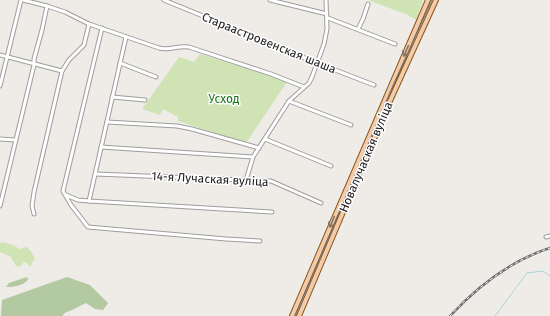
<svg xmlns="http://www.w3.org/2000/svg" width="550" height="316" viewBox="0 0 550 316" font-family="'Fira Sans',sans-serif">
<rect width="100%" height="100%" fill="#efece8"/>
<!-- grass -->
<g fill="#d0e3b4">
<polygon points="368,0 423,0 416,20 408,15"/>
<polygon points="200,54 268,75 287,82 246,143 178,121 178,117 163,109 160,115 142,109 179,57 194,62"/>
<polygon points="3,242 13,245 20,249 26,247 30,250 35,258 30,267 27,263 24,262 19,267 16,266 11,257 0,252 0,243"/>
</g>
<!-- forest -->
<g fill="#b2c9a2">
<path d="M27 277 28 280C22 286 14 287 6 287L9 283Z"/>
<path d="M67 277 90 285 108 303 103 310 95 309 86 303C81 305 77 308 72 310 68 312 66 311 63 315V316H1L2 300Z"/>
</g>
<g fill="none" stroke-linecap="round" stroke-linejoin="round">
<!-- stream -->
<polyline stroke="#aed2d7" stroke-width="1" points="495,316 527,273 543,271 550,276"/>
<!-- minor casing -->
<g stroke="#9d9d9d" stroke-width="5">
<g id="minor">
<path d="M23 0 47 6 65 12 89 24 159 48C171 51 177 45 189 47L271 74 304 87"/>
<polyline points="164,0 317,63 374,85"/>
<polyline points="270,0 327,14"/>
<polyline points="328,18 395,44"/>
<polyline points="102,28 63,191 71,205 88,227 226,239 260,241"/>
<polyline points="358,29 363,19 368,4"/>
<polyline points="0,55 62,71"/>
<polyline points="120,63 156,77"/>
<polyline points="0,86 21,0"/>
<polyline points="112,97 145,100"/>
<polyline points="289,101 351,125"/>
<polyline points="107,122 177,126 192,129 259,148"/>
<polyline points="0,139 15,140"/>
<polyline points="265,139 331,166"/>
<polyline points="101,147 253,157"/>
<polyline points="96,174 271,181 321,203"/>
<polyline points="246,180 253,157 289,101 309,83 312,77 324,44 327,29 326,0"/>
<polyline points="66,195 78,200 89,201 272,212"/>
<polyline points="89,201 126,37"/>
<polyline points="0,206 34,65 34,59 42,30 47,6"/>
<polyline points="34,214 32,206 34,192 62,71 69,60 84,45 89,24"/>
<polyline points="546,237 550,236"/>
</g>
</g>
<!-- major casing -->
<g stroke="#895513" stroke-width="6">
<g id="major">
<polyline points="292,316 428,0"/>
<polyline points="299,316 390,101 436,0"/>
</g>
</g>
<!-- minor -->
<use href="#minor" stroke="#fff" stroke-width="3"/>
<!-- major -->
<use href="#major" stroke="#f1cbab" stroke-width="4"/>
<!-- tram -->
<polyline stroke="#6e6e6e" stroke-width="1" points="295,316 394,83 432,0"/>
<!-- rail casing -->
<g stroke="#6e6e6e" stroke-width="2.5">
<path id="rail" d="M450 316C477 287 512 260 550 248"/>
</g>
<!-- rail -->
<use href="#rail" stroke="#fff" stroke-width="1" stroke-dasharray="3" stroke-linecap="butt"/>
</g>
<!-- one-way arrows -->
<defs><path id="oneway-shaft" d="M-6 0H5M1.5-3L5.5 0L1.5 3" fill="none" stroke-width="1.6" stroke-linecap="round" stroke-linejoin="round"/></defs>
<g stroke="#887666">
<use href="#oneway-shaft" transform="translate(406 51) rotate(114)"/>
<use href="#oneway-shaft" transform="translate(332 222) rotate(113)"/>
</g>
<g text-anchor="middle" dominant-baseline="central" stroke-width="3" stroke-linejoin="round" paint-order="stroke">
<!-- street labels -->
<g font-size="12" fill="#202020" stroke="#fff">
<text transform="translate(269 43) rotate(22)">Стараастровенская шаша</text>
<text transform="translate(366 157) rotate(-67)">Новалучаская вуліца</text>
<text transform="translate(210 179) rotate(3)">14-я Лучаская вуліца</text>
</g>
<!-- park labels -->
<g font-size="12" fill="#1c721a" stroke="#fff">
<text x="224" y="99">Усход</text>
</g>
</g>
</svg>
